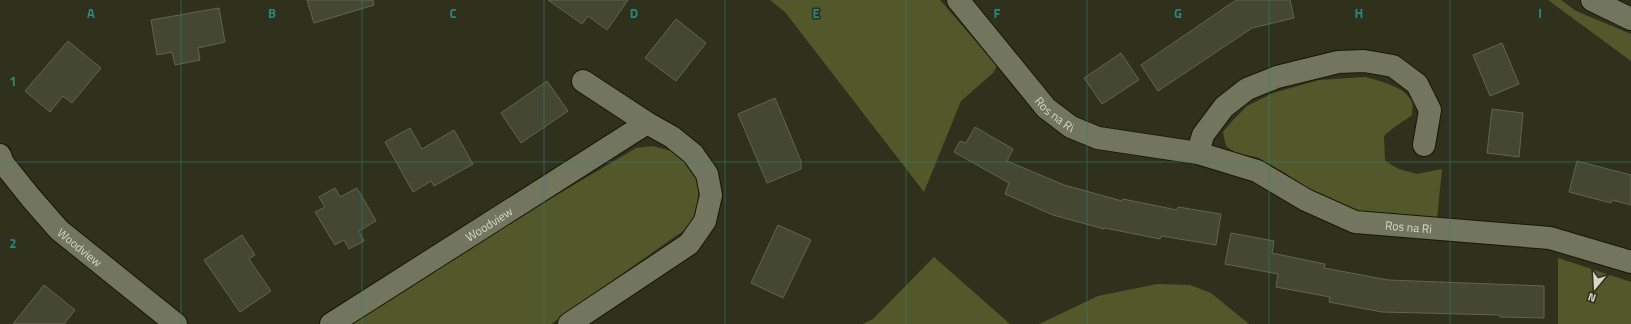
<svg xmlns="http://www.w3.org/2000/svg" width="1631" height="324" viewBox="0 0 1631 324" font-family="'Titillium Web',sans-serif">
<rect width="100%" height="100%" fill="#2f311c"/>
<!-- green -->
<g fill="#53582a">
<polygon points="770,0 940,0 997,66 993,73 961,101 924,192 785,12"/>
<polygon points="1548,0 1561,0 1576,11 1631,34 1631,61"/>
<path d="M1366 77C1381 82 1405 86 1412 102 1413 106 1412 111 1412 115 1402 123 1394 126 1384 136L1385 161 1399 169 1417 174 1442 169 1437 219 1368 214 1346 207 1317 195 1285 173 1257 157 1237 154 1226 146 1223 132 1234 119 1247 106 1273 93 1319 80Z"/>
<polygon points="652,146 672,151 688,166 699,183 697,212 692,222 683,231 551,324 352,324 467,248 636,148"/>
<polygon points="934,257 1010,324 863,324 873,319"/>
<polygon points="1558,258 1631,282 1631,324 1558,324"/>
<polygon points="1157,284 1190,285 1211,293 1249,324 1039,324 1098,296"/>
</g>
<!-- building -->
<g fill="#444731" stroke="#62654e">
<polygon points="307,0 373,0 374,5 314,23"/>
<polygon points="548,0 628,0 607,30 588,16 582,24"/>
<polygon points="1236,0 1290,0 1294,18 1252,28 1158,91 1141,65"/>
<polygon points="219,8 225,42 198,48 200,60 175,65 172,52 157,55 151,20"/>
<polygon points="676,19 706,43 676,81 645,58"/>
<polygon points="68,41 101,68 72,103 63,96 50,112 25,91"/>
<polygon points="1502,43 1519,84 1490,96 1473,55"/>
<polygon points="1121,53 1139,80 1102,104 1084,78"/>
<polygon points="547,81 568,111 521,143 501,113"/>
<polygon points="775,98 801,161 801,169 767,183 738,114"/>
<polygon points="1492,109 1523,113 1519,157 1487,153"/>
<polygon points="975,127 1013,149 1007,161 1064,185 1122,201 1123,199 1177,210 1178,207 1221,214 1216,245 1161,236 1160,239 1105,228 1104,229 1053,215 1005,194 1009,183 954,152 960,141 966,143"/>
<polygon points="410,128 422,149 454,130 473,164 434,186 431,181 413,192 385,142"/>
<polygon points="1577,161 1631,175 1631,205 1612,200 1611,203 1569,192"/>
<polygon points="335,188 340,197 357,188 376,221 359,231 364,241 349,249 344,240 335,245 315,212 325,207 319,197"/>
<polygon points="778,225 811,240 783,298 751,283"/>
<polygon points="1231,233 1274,241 1272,253 1325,264 1324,268 1388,280 1544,286 1544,318 1500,317 1500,315 1382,312 1329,302 1330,297 1276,287 1278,274 1225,264"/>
<polygon points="242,235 255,255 249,259 271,291 240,312 204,260"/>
<polygon points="44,285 75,310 64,324 13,324"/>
</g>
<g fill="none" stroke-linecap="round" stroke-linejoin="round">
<!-- minor casing -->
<g stroke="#171905" stroke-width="24">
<g id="minor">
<path id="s1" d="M958 0 1046 108 1071 127 1098 138 1198 153 1257 171 1306 200 1355 222 1550 238 1631 262"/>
<polyline points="1592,0 1631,19"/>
<polyline points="1198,153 1203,135 1224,107 1247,89 1277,77 1338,62 1364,61 1393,66 1417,84 1430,110 1424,145"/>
<path id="s2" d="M0 155 3 163 31 198 59 230 176 324"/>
<path id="s3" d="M331 324 647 123"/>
<polyline points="569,324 689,244 705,221 711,195 707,174 693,154 672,137 647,123 583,81"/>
</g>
</g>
<!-- minor -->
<use href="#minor" stroke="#73765e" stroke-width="22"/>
</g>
<!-- grid -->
<path fill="none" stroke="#2d857c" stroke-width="1" stroke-opacity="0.55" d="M181 0V324M362 0V324M544 0V324M725 0V324M906 0V324M1087 0V324M1269 0V324M1450 0V324M0 162H1631"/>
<g text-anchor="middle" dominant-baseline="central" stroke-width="3" stroke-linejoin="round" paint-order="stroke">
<!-- street labels -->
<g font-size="12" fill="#d5d7ca" stroke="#2f311c">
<text stroke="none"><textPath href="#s1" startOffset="150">Ros na Ri</textPath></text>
<text stroke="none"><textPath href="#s3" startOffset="187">Woodview</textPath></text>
<text stroke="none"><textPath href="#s1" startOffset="527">Ros na Ri</textPath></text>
<text stroke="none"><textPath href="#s2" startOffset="123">Woodview</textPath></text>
</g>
</g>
<g font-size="13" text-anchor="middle" font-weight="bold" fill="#2d857c" stroke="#2f311c" stroke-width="3" stroke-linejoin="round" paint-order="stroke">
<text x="91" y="18">A</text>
<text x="272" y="18">B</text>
<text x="453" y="18">C</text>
<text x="634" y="18">D</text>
<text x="816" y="18">E</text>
<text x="997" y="18">F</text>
<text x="1178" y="18">G</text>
<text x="1359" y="18">H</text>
<text x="1540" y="18">I</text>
<text x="13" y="86">1</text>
<text x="13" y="248">2</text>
</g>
<!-- north arrow -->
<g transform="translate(1595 288) rotate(198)" stroke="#2f311c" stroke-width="3" paint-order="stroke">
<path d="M0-3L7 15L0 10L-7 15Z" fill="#d5d7ca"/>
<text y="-6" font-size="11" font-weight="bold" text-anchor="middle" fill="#d5d7ca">N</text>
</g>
</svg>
